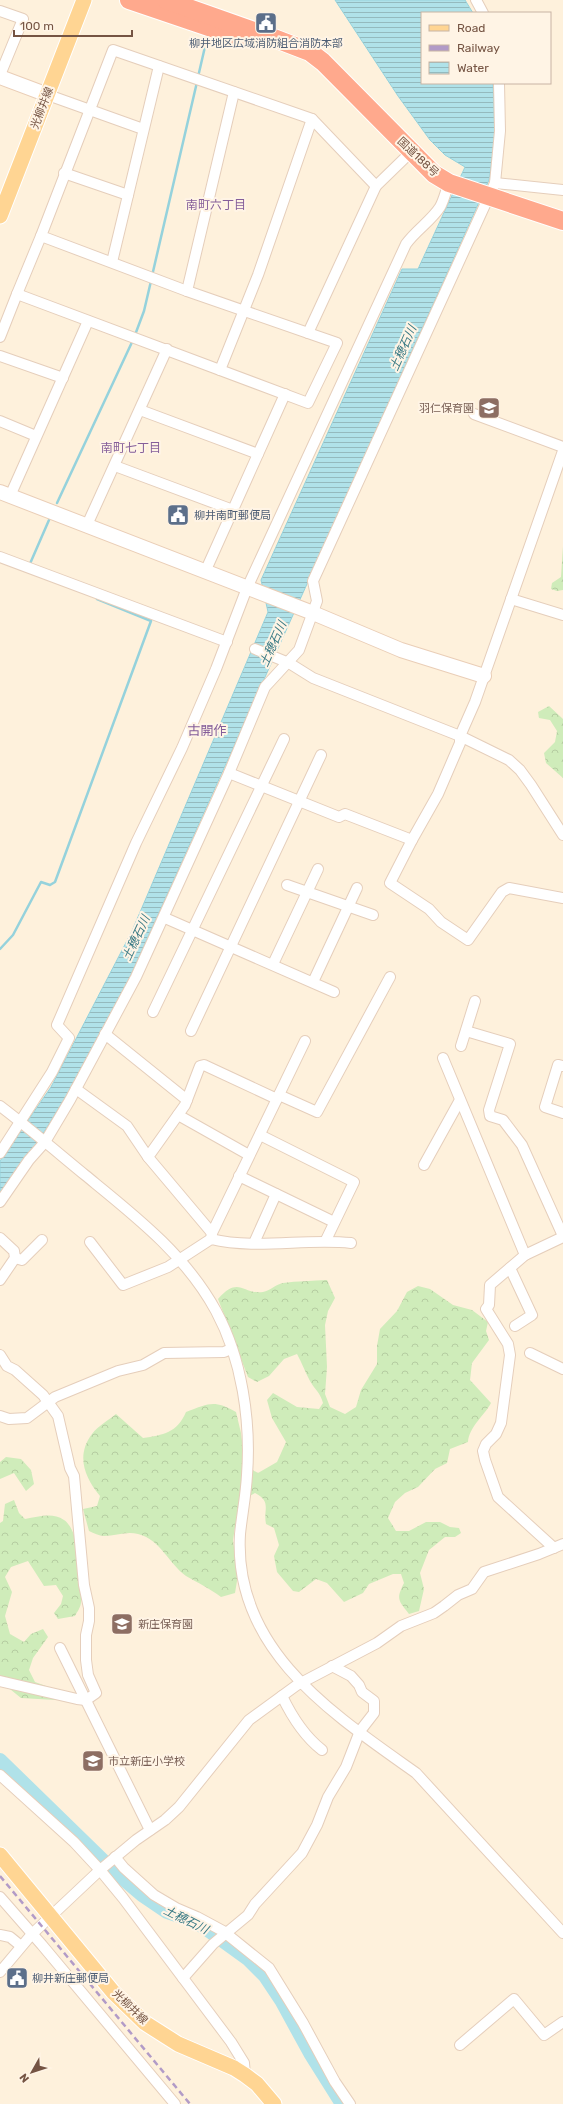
<svg xmlns="http://www.w3.org/2000/svg" width="563" height="2104" viewBox="0 0 563 2104" font-family="Rubik,'Noto Sans JP',sans-serif">
<defs>
<pattern id="forest-crowns" width="20" height="18" patternUnits="userSpaceOnUse"><rect width="20" height="18" fill="#cfecba"/><path d="M2 6a3 3 0 1 1 6 0M12 15a3 3 0 1 1 6 0" fill="none" stroke="#b5cca1"/></pattern>
<pattern id="water-rules" width="6" height="5" patternUnits="userSpaceOnUse"><rect width="6" height="5" fill="#b0e2e9"/><path d="M0 2.5h6" fill="none" stroke="#94babe"/></pattern>
</defs>
<rect width="100%" height="100%" fill="#fef1dc"/>
<!-- forest -->
<g fill="url(#forest-crowns)">
<polygon points="563,546 563,590 557,591 551,589 552,583 561,577"/>
<polygon points="549,706 563,719 563,778 546,763 544,753 555,742 557,731 550,720 539,718 538,712"/>
<path d="M327 1280 335 1298 328 1311 325 1325 327 1367 325 1394 330 1407 345 1414 356 1407 361 1390 377 1364V1346L380 1329 397 1311 407 1292 418 1286 430 1289 453 1305 472 1310 488 1322 486 1331 489 1340 472 1363 470 1380 491 1403C484 1416 469 1427 468 1442L450 1449 447 1463 435 1469 418 1487 405 1493 395 1502 388 1518 396 1531H409L426 1522H440L450 1527 459 1528 461 1533 455 1537H445L429 1550 420 1573 424 1589 419 1611 409 1614C398 1600 396 1599 404 1583L401 1574H393L369 1584 363 1593 344 1602 327 1583 316 1579 299 1592 293 1591 277 1572 274 1556 279 1545 274 1528 266 1524C263 1509 272 1502 255 1493L239 1502 233 1540 238 1575 235 1593 221 1597C209 1588 198 1583 186 1576 169 1564 160 1539 138 1534 126 1531 116 1536 104 1536 99 1536 94 1533 89 1531L83 1509 97 1506 100 1496C84 1477 76 1455 92 1434 98 1426 109 1420 116 1414L143 1438C163 1435 177 1433 186 1412 210 1403 214 1400 236 1412L241 1433 245 1466 258 1473 277 1462 286 1442 272 1418 267 1400 273 1393 297 1407 319 1409 323 1403C320 1392 315 1390 310 1381 305 1372 302 1363 297 1354L284 1359 269 1376 257 1382 248 1377 218 1299C239 1275 243 1295 263 1292 270 1291 276 1284 283 1283 297 1281 312 1281 327 1280Z"/>
<polygon points="6,1457 21,1459 31,1470 34,1484 26,1491 14,1473 0,1479 0,1462"/>
<path d="M14 1500 19 1513 25 1519C39 1517 52 1512 64 1520 80 1530 84 1585 81 1602 81 1607 77 1612 75 1616L58 1619 54 1613 61 1604 63 1596 56 1585 44 1586 28 1561 11 1567 5 1577 12 1592 5 1616 10 1634 24 1642 31 1634 43 1629 48 1637 33 1658 29 1670 35 1682 57 1690 61 1698 55 1700 21 1698 0 1681V1523L3 1521 5 1504Z"/>
</g>
<!-- water -->
<polygon fill="url(#water-rules)" stroke="#95d2dc" points="335,0 465,0 473,13 422,13 422,83 493,83 495,140 489,180 129,979 73,1085 34,1148 0,1197 0,1161 51,1087 132,931 268,612 261,580 402,269 418,269 465,167 445,155 430,140 398,96"/>
<g fill="none" stroke-linecap="round" stroke-linejoin="round">
<!-- stream -->
<g stroke="#95d2dc" stroke-width="2.5">
<polyline points="198,77 207,38"/>
<polyline points="152,276 197,82"/>
<polyline points="135,335 144,311 151,281"/>
<polyline points="57,503 133,340"/>
<polyline points="29,566 49,520"/>
<polyline points="0,949 13,935 41,882 50,885 55,882 151,621 97,599"/>
</g>
<!-- river -->
<polyline stroke="#b0e2e9" stroke-width="14" points="0,1760 116,1873 142,1895 167,1912 196,1922 212,1933 248,1959 265,1976 281,2000 310,2053 342,2104"/>
<!-- street casing -->
<g stroke="#e5cebb" stroke-width="12">
<g id="street">
<polyline points="476,0 483,13"/>
<polyline points="0,11 23,19 0,75"/>
<polyline points="48,95 143,129"/>
<polyline points="64,173 128,195"/>
<polyline points="495,183 563,190"/>
<polyline points="112,262 159,66"/>
<polyline points="187,291 234,92"/>
<polyline points="17,294 41,236"/>
<polyline points="308,333 376,186 411,152"/>
<polyline points="0,337 17,294 308,403 337,343 187,291 41,236 113,50 312,119 376,186"/>
<polyline points="0,356 63,378"/>
<polyline points="220,370 258,275 312,119"/>
<polyline points="140,410 258,454"/>
<polyline points="474,414 563,447"/>
<polyline points="0,421 36,436"/>
<polyline points="115,466 233,510"/>
<polyline points="10,496 88,321"/>
<polyline points="87,525 167,349"/>
<polyline points="0,557 227,642"/>
<polyline points="205,572 285,394"/>
<polyline points="511,599 563,615"/>
<polyline points="255,649 289,663 313,678 460,736 509,760 520,770 531,785 563,835"/>
<polyline points="229,773 339,817 345,814 412,840 438,794 460,743 460,736 475,702 563,451"/>
<polyline points="412,840 390,883 429,909 441,922 468,940 502,892 509,888 563,898"/>
<polyline points="287,885 373,915"/>
<polyline points="165,918 334,992"/>
<polyline points="273,964 318,869"/>
<polyline points="313,982 357,888"/>
<polyline points="153,1012 284,739"/>
<polyline points="191,1031 321,755"/>
<polyline points="466,1031 510,1044 489,1110 490,1116 503,1120 522,1145 563,1236"/>
<polyline points="105,1034 187,1100"/>
<polyline points="461,1046 475,1001"/>
<polyline points="443,1058 525,1255"/>
<polyline points="563,1066 558,1065 545,1107 563,1113"/>
<polyline points="76,1089 127,1126 148,1157"/>
<polyline points="279,1095 317,1112 390,977"/>
<path d="M0 1106C29 1128 57 1152 85 1175 134 1215 185 1254 216 1311 242 1359 251 1421 247 1475 246 1495 242 1514 240 1534 233 1650 333 1714 416 1773L563 1933"/>
<polyline points="178,1115 249,1155"/>
<polyline points="260,1135 354,1182 326,1240"/>
<path d="M0 1153 52 1072 69 1038 57 1025 136 843 182 748 216 669 247 588 406 244C416 230 431 221 440 207 444 200 446 190 449 183"/>
<polyline points="424,1165 460,1100"/>
<polyline points="239,1176 334,1222"/>
<polyline points="0,1202 29,1160 45,1142 70,1100 136,977 229,773 265,687 299,650 317,601 313,581 495,183 500,131 499,83"/>
<polyline points="212,1233 148,1157 185,1105 200,1066 204,1065 277,1099"/>
<polyline points="0,1238 14,1251 15,1258 0,1280"/>
<polyline points="211,1239 212,1233 305,1041"/>
<path d="M90 1242 123 1285 168 1267 211 1239C257 1250 305 1238 351 1243"/>
<polyline points="254,1243 276,1194"/>
<polyline points="15,1258 22,1260 42,1240"/>
<polyline points="510,1268 532,1315 515,1326"/>
<polyline points="530,1353 563,1369"/>
<polyline points="0,1355 7,1366 15,1370 43,1395 58,1416 70,1468 74,1476 84,1585 89,1608 89,1621 86,1635 86,1660 88,1675 96,1693 86,1700 77,1699 0,1681"/>
<polyline points="0,1416 9,1419 27,1418 55,1397 118,1371 143,1365 164,1353 224,1352 231,1349"/>
<polyline points="554,1548 498,1497 485,1460 483,1451 486,1444 496,1434 501,1423 510,1355 508,1344 486,1309 489,1305 490,1285 525,1255 563,1237"/>
<polyline points="60,1648 150,1830"/>
<path d="M282 1696C292 1717 304 1736 322 1750"/>
<polyline points="0,1775 74,1842 100,1870 123,1898 231,2042 244,2063 245,2075"/>
<polyline points="115,1857 124,1868 154,1895 176,1908 197,1917 223,1931 269,1968 303,2023 335,2082 350,2104"/>
<polyline points="0,1897 42,1945 175,2104"/>
<polyline points="0,1935 10,1937 21,1946"/>
<polyline points="0,1972 32,1934 100,1870 136,1840 165,1820 179,1807 249,1720 297,1685 377,1643 401,1626 434,1613 444,1606 458,1595 472,1589 484,1572 539,1554 563,1544"/>
<polyline points="183,1978 213,1944 248,1915 255,1904 302,1853 317,1825 328,1797 346,1767 360,1731 374,1713 374,1701 362,1692 359,1685 351,1676 332,1666"/>
<polyline points="460,2045 514,1999 544,2035 563,2022"/>
</g>
</g>
<!-- secondary casing -->
<g stroke="#eaceb7" stroke-width="16">
<g id="secondary">
<polyline points="0,77 48,95"/>
<polyline points="0,492 313,613 401,650 484,676"/>
</g>
</g>
<!-- primary casing -->
<g stroke="#fff" stroke-width="17">
<g id="primary">
<polyline points="0,216 84,0"/>
<polyline points="0,1855 113,1992 145,2023 178,2044 234,2068 245,2075 257,2084 274,2104"/>
</g>
</g>
<!-- highway casing -->
<g stroke="#fff" stroke-width="20">
<g id="highway">
<polyline points="129,0 241,38"/>
<polyline points="166,0 271,37 310,52 323,62 434,174 449,183 563,221"/>
</g>
</g>
<!-- street -->
<use href="#street" stroke="#fff" stroke-width="10"/>
<!-- secondary -->
<use href="#secondary" stroke="#fff" stroke-width="14"/>
<!-- primary -->
<use href="#primary" stroke="#ffd593" stroke-width="15"/>
<!-- highway -->
<use href="#highway" stroke="#ffa98d" stroke-width="18"/>
<!-- rail -->
<polyline stroke="#b29bc7" stroke-width="2.5" stroke-dasharray="6 4" stroke-linecap="butt" points="0,1876 190,2104"/>
</g>
<!-- icons -->
<defs>
<g id="civic-square" transform="scale(1.15)"><rect x="-9" y="-9" width="18" height="18" rx="4" fill="#5c6f8a" stroke="#fff4e5"/><path d="M-.6-6.5H3V-4.5H.6V-3L4-1V1h2V6H-6V1h2V-1L-.6-3ZM-1.2 2.5V6h2.4V2.5Z" fill="#fff"/></g>
<g id="school-square" transform="scale(1.15)"><rect x="-9" y="-9" width="18" height="18" rx="4" fill="#8d6e63" stroke="#fff4e5"/><path d="M0-5L7-2L0 1L-7-2ZM-4 1L0 2.5L4 1V4Q0 6-4 4Z" fill="#fff"/></g>
</defs>
<g fill-rule="evenodd">
<use href="#civic-square" x="266" y="23"/>
<use href="#school-square" x="489" y="408"/>
<use href="#civic-square" x="178" y="515"/>
<use href="#school-square" x="122" y="1624"/>
<use href="#school-square" x="93" y="1761"/>
<use href="#civic-square" x="17" y="1978"/>
</g>
<g text-anchor="middle" dominant-baseline="central" stroke-width="4" stroke-linejoin="round" paint-order="stroke">
<!-- service labels -->
<g font-size="11" fill="#4e5e75" stroke="#fff4e5" text-anchor="start">
<text x="266" y="43" text-anchor="middle">柳井地区広域消防組合消防本部</text>
<text x="194" y="515">柳井南町郵便局</text>
<text x="32" y="1978">柳井新庄郵便局</text>
</g>
<!-- street labels -->
<g font-size="11" fill="#755443" stroke="#fff4e5">
<text transform="translate(42 108) rotate(-69)">光柳井線</text>
<text transform="translate(418 157) rotate(43)">国道188号</text>
<text transform="translate(130 2007) rotate(44)">光柳井線</text>
</g>
<!-- education labels -->
<g font-size="11" fill="#785e54" stroke="#fff4e5" text-anchor="start">
<text x="474" y="408" text-anchor="end">羽仁保育園</text>
<text x="138" y="1624">新庄保育園</text>
<text x="108" y="1761">市立新庄小学校</text>
</g>
<!-- neighbourhood labels -->
<g font-size="12" fill="#855e9a" stroke="#fff4e5">
<text x="216" y="205">南町六丁目</text>
<text x="131" y="448">南町七丁目</text>
</g>
<!-- water labels -->
<g font-size="12" font-style="italic" fill="#387984" stroke="#fff4e5">
<text transform="translate(403 348) rotate(-66)">土穂石川</text>
<text transform="translate(273 644) rotate(-66)">土穂石川</text>
<text transform="translate(136 938) rotate(-65)">土穂石川</text>
<text transform="translate(186 1920) rotate(26)">土穂石川</text>
</g>
<!-- quarter labels -->
<g font-size="13" fill="#855e9a" stroke="#fff4e5">
<text x="207" y="730">古開作</text>
</g>
</g>
<!-- legend -->
<rect x="421" y="12" width="130" height="72" fill="#fff4e5" stroke="#c8b4a4"/>
<rect x="429" y="25" width="20" height="6" fill="#ffd593" stroke="#c8b4a4"/>
<text x="457" y="32" font-size="12" fill="#755443">Road</text>
<rect x="429" y="45" width="20" height="6" fill="#b29bc7" stroke="#c8b4a4"/>
<text x="457" y="52" font-size="12" fill="#755443">Railway</text>
<rect x="429" y="62" width="20" height="12" fill="url(#water-rules)" stroke="#c8b4a4"/>
<text x="457" y="72" font-size="12" fill="#755443">Water</text>
<!-- north arrow -->
<g transform="translate(32 2072) rotate(231)" stroke="#fff4e5" stroke-width="3" paint-order="stroke">
<path d="M0-3L7 15L0 10L-7 15Z" fill="#755443"/>
<text y="-6" font-size="11" font-weight="bold" text-anchor="middle" fill="#755443">N</text>
</g>
<!-- scale -->
<path d="M14 30v6h118v-6" fill="none" stroke="#755443" stroke-width="2"/>
<text x="20" y="30" font-size="12" fill="#755443" stroke="#fff4e5" stroke-width="3" paint-order="stroke">100 m</text>
</svg>
